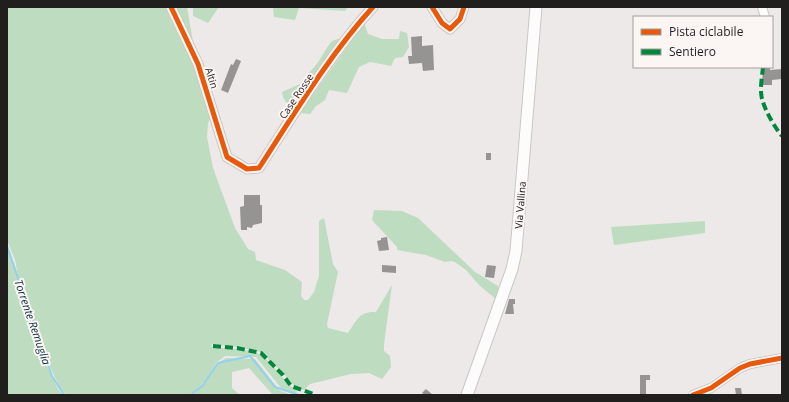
<svg xmlns="http://www.w3.org/2000/svg" width="789" height="402" viewBox="0 0 789 402" font-family="'Open Sans',sans-serif">
<rect width="100%" height="100%" fill="#ece9e8"/>
<!-- green -->
<g fill="#bddcc0">
<path d="M7 7H167C185 41 201 78 212 115L208 123 207 137 213 168 235 228 248 249 255 252 256 260 285 270 302 282 301 296 304 300H308L314 292 319 276V221L324 218 333 264 338 272 327 324 328 328 348 333C357 320 359 311 376 312L392 285 384 344V351L390 356 391 367 382 379 369 373 351 374 310 384 304 390 292 384 284 374 261 352 238 347 212 344 211 347C223 349 252 349 261 355 275 364 283 383 297 390L296 395 281 388 256 357 225 356 217 362 205 381 191 395H66L60 388 45 356 18 276 15 260 7 240Z"/>
<polygon points="171,7 187,7 196,60"/>
<polygon points="193,7 219,7 208,23 193,16"/>
<polygon points="273,7 348,7 345,11 299,8 295,20 274,17"/>
<polygon points="364,23 368,34 382,39 399,39 400,31 407,33 409,47 403,57 395,58 391,66 370,62 359,67 347,93 329,90 325,100 316,106 310,114 300,113"/>
<path d="M341 38 296 111C289 106 283 101 282 92L300 84 319 61 328 46 332 41Z"/>
<polygon points="374,210 402,211 418,218 475,272 498,286 498,290 496,299 480,286 466,270 455,262 451,261 445,262 426,255 397,250 397,247 372,220"/>
<polygon points="705,221 705,233 614,245 611,227"/>
<polygon points="7,244 43,357 58,389 63,395 7,395"/>
<polygon points="226,358 255,359 279,390 291,395 273,395 249,368 232,372 232,388 240,395 193,395 206,382 218,363"/>
</g>
<g fill="none" stroke-linecap="round" stroke-linejoin="round">
<!-- stream -->
<g stroke="#94d1ed" stroke-width="2">
<polyline points="7,246 52,376 64,395"/>
<polyline points="191,395 203,385 218,363 250,356 275,387 299,395"/>
</g>
</g>
<!-- building -->
<g fill="#969493">
<polygon points="422,36 422,46 433,45 434,70 423,71 422,63 409,64 408,56 412,56 411,37"/>
<polygon points="236,59 241,61 228,93 221,90 231,64 233,65"/>
<polygon points="763,67 770,67 770,70 782,69 782,79 772,80 772,85 762,85"/>
<rect x="486" y="153" width="5" height="7"/>
<polygon points="244,195 260,195 260,205 262,205 262,223 253,225 252,228 247,227 247,230 241,230 240,207 244,206"/>
<polygon points="387,237 389,250 379,251 377,241 381,240 381,238"/>
<polygon points="382,265 396,266 396,273 382,272"/>
<polygon points="487,265 496,266 494,278 485,277"/>
<polygon points="509,299 515,299 515,304 513,304 514,314 505,314"/>
<polygon points="640,375 650,375 650,380 646,380 646,395 640,395"/>
<polygon points="735,388 741,388 742,395 736,395"/>
<polygon points="426,389 433,395 425,395 422,393"/>
</g>
<g fill="none" stroke-linecap="round" stroke-linejoin="round">
<!-- minor casing -->
<g stroke="#c9c7c6" stroke-width="10">
<g id="minor">
<polyline points="762,7 765,17"/>
<polyline points="693,395 711,388 740,368 750,364 782,358"/>
</g>
</g>
<!-- tertiary casing -->
<g stroke="#c9c7c6" stroke-width="11">
<g id="tertiary">
<path d="M171 7 198 64 227 157 247 169 259 168C294 114 330 54 373 7"/>
<polyline points="432,7 442,23 450,29 460,19 464,7"/>
</g>
</g>
<!-- secondary casing -->
<g stroke="#c9c7c6" stroke-width="13">
<polyline id="secondary" points="467,395 512,269 516,251 536,7"/>
</g>
<!-- minor -->
<use href="#minor" stroke="#fcfcfc" stroke-width="8"/>
<!-- tertiary -->
<use href="#tertiary" stroke="#fcfcfc" stroke-width="9"/>
<!-- secondary -->
<use href="#secondary" stroke="#fcfcfc" stroke-width="11"/>
<!-- quiet -->
<g stroke="#00873e" stroke-width="4" stroke-dasharray="8 4" stroke-linecap="butt">
<path d="M763 67C762 78 759 92 763 102 766 112 775 128 782 136"/>
<polyline points="213,346 237,348 261,353 283,375 291,386 316,395"/>
</g>
<!-- cycleway casing -->
<g stroke="#fbf5f3" stroke-width="8">
<g id="cycleway">
<path d="M171 7 198 64 227 157 247 169 259 168C294 114 330 54 373 7"/>
<polyline points="432,7 442,23 450,29 460,19 464,7"/>
<polyline points="693,395 711,388 740,368 750,364 782,358"/>
</g>
</g>
<!-- cycleway -->
<use href="#cycleway" stroke="#e8590c" stroke-width="5"/>
</g>
<g text-anchor="middle" dominant-baseline="central" stroke-width="4" stroke-linejoin="round" paint-order="stroke">
<!-- street labels -->
<g font-size="10" fill="#211f1e" stroke="#fbf5f3">
<text transform="translate(212 78) rotate(73)">Altin</text>
<text transform="translate(296 96) rotate(-56)">Case Rosse</text>
<text transform="translate(520 205) rotate(-85)">Via Vallina</text>
</g>
<!-- water labels -->
<g font-size="11" font-style="italic" fill="#073142" stroke="#fbf5f3">
<text transform="translate(33 322) rotate(71)">Torrente Remuglia</text>
</g>
</g>
<!-- border -->
<rect width="789" height="402" fill="none" stroke="#211f1e" stroke-width="16"/>
<!-- legend -->
<rect x="633" y="16" width="140" height="52" fill="#fbf5f3" stroke="#a49f9e"/>
<rect x="641" y="29" width="20" height="6" fill="#e8590c" stroke="#a49f9e"/>
<text x="669" y="36" font-size="12" fill="#211f1e">Pista ciclabile</text>
<rect x="641" y="49" width="20" height="6" fill="#00873e" stroke="#a49f9e"/>
<text x="669" y="56" font-size="12" fill="#211f1e">Sentiero</text>
</svg>
